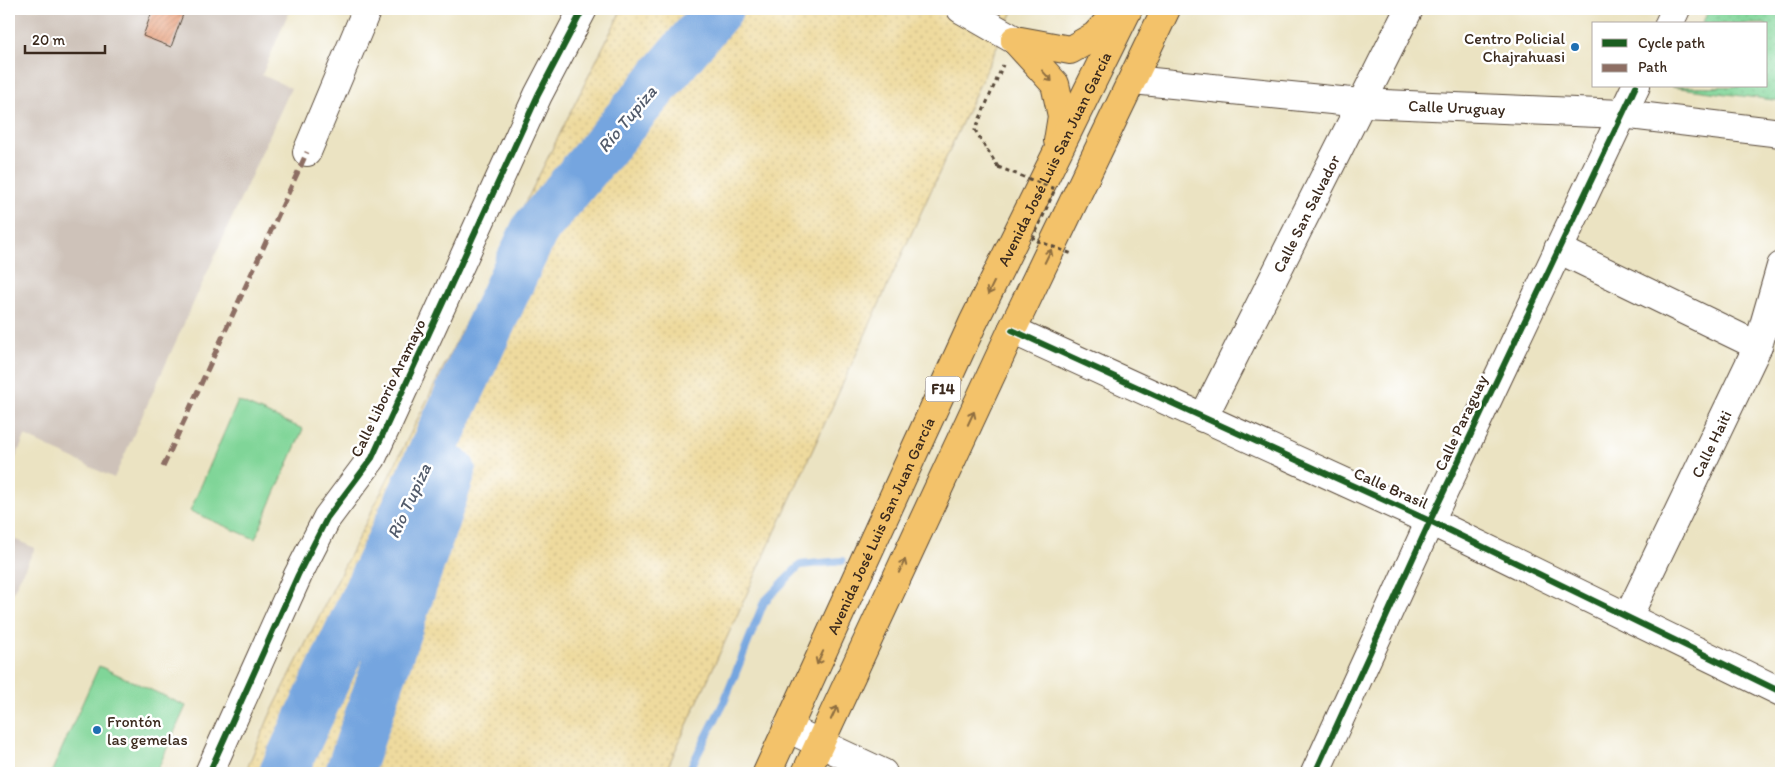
<svg xmlns="http://www.w3.org/2000/svg" width="1790" height="782" viewBox="0 0 1790 782" font-family="Itim,sans-serif">
<defs>
<pattern id="sand-dots" width="8" height="8" patternUnits="userSpaceOnUse" patternTransform="scale(1.25)"><rect width="8" height="8" fill="#eeda9e"/><path d="M2 2h.1M6 6h.1" fill="none" stroke="#cdbb88" stroke-width="1.8" stroke-linecap="round"/></pattern>
<pattern id="park-dots" width="8" height="8" patternUnits="userSpaceOnUse" patternTransform="scale(1.25)"><rect width="8" height="8" fill="#80d598"/><path d="M2 2h.1M6 6h.1" fill="none" stroke="#70b783" stroke-width="1.8" stroke-linecap="round"/></pattern>
<pattern id="building-hatch" width="6" height="6" patternUnits="userSpaceOnUse" patternTransform="scale(1.25)"><rect width="6" height="6" fill="#e79972"/><path d="M-1 1l2-2M0 6l6-6M5 7l2-2" fill="none" stroke="#bc7d5d"/></pattern>
</defs>
<rect width="100%" height="100%" fill="#fff"/>
<filter id="ink" filterUnits="userSpaceOnUse"><feTurbulence type="fractalNoise" baseFrequency=".02" numOctaves="2"/><feDisplacementMap in="SourceGraphic" scale="10" xChannelSelector="R" yChannelSelector="G"/><feConvolveMatrix kernelMatrix="1 2 1 2 8 2 1 2 1" color-interpolation-filters="sRGB"/></filter>
<filter id="wash" filterUnits="userSpaceOnUse"><feTurbulence type="fractalNoise" baseFrequency=".0096" numOctaves="4" result="noise"/><feDisplacementMap in="SourceGraphic" scale="20" xChannelSelector="R" yChannelSelector="G"/><feGaussianBlur stdDeviation="1.12" result="paint"/><feColorMatrix in="noise" values="0 0 0 0 0 0 0 0 0 0 0 0 0 0 0 0 0 1.4 0 .05"/><feComposite in="paint" operator="in"/></filter>
<g filter="url(#wash)">
<rect width="100%" height="100%" fill="#ebe3c2"/>
<!-- railway -->
<g fill="#cec2b9">
<polygon points="9,9 290,9 262,75 291,88 114,478 25,436 9,474"/>
<polygon points="9,537 35,548 9,600"/>
</g>
<!-- sand -->
<polygon fill="url(#sand-dots)" stroke="#94825e" points="622,9 1014,9 665,773 245,773 269,717"/>
<!-- park -->
<polygon fill="url(#park-dots)" stroke="#5e805b" points="1709,9 1781,9 1781,101 1672,87 1766,86 1766,24 1702,24"/>
<!-- pitch -->
<g fill="#80d598" stroke="#5e805b">
<polygon points="238,401 303,429 255,539 190,511"/>
<polygon points="99,666 186,706 156,773 51,773"/>
</g>
<g fill="none" stroke-linecap="round" stroke-linejoin="round">
<!-- stream -->
<polyline stroke="#75a5df" stroke-width="8" points="688,773 724,702 764,602 800,565 842,561"/>
<!-- river -->
<g stroke="#75a5df" stroke-width="48">
<polyline points="283,773 535,229 719,9"/>
<polyline points="349,773 452,471"/>
</g>
</g>
<g id="blocks">
<!-- building -->
<polygon fill="url(#building-hatch)" points="153,9 185,9 171,47 143,36"/>
</g>
</g>
<g filter="url(#ink)">
<use href="#blocks" fill-opacity="0" stroke="#554637" stroke-width="1"/>
<g fill="none" stroke-linecap="round" stroke-linejoin="round">
<!-- minor casing -->
<g stroke="#554637" stroke-width="30">
<g id="minor">
<polyline points="961,9 1015,40"/>
<polyline points="1669,24 1676,9"/>
<path id="s1" d="M1133 80 1361 103 1622 114 1781 133"/>
<polyline points="307,152 367,9"/>
<polyline points="1558,249 1758,346"/>
<polyline points="1012,330 1430,521 1781,692"/>
<path id="s2" d="M1203 418 1409 9"/>
<path id="s3" d="M1628 617 1758 346 1781 266"/>
<polyline points="787,728 883,773"/>
<polyline points="209,773 298,575 327,518 372,458 538,95 583,9"/>
<polyline points="1315,773 1430,521 1636,86"/>
</g>
</g>
<!-- trunk casing -->
<g stroke="#554637" stroke-width="30">
<g id="trunk">
<polyline points="1015,40 1055,84 1062,116 1058,141"/>
<polyline points="1015,40 1070,50 1095,36 1119,10"/>
<path id="s4" d="M767 773 973 323 1128 9"/>
<polyline points="806,773 1012,330 1166,9"/>
</g>
</g>
<!-- path -->
<polyline stroke="#554637" stroke-width="3" stroke-dasharray="4 4" stroke-linecap="butt" points="998,167 975,130 1003,65"/>
<!-- minor -->
<use href="#minor" stroke="#fff" stroke-width="28"/>
<!-- trunk -->
<use href="#trunk" stroke="#f3c26a" stroke-width="28"/>
<!-- path-bridge -->
<polyline stroke="#554637" stroke-width="3" stroke-dasharray="4 4" stroke-linecap="butt" points="998,167 1055,189 1033,239 1072,254"/>
<!-- quiet -->
<polyline stroke="#8d6e63" stroke-width="5" stroke-dasharray="10 5" stroke-linecap="butt" points="163,467 307,152"/>
<!-- cycleway casing -->
<g stroke="#fff" stroke-width="9">
<g id="cycleway">
<polyline points="1012,330 1430,521 1781,692"/>
<polyline points="209,773 298,575 327,518 372,458 538,95 583,9"/>
<polyline points="1315,773 1430,521 1636,86"/>
</g>
</g>
<!-- cycleway -->
<use href="#cycleway" stroke="#1b5e20" stroke-width="6"/>
</g>
<!-- one-way arrows -->
<defs><path id="oneway-shaft" d="M-6 0H5M1.5-3L5.5 0L1.5 3" fill="none" stroke-width="1.6" stroke-linecap="round" stroke-linejoin="round" transform="scale(1.25)"/></defs>
<g stroke="#8e6e40">
<use href="#oneway-shaft" transform="translate(1047 76) rotate(48)"/>
<use href="#oneway-shaft" transform="translate(1048 256) rotate(-64)"/>
<use href="#oneway-shaft" transform="translate(991 288) rotate(116)"/>
<use href="#oneway-shaft" transform="translate(971 418) rotate(-65)"/>
<use href="#oneway-shaft" transform="translate(902 566) rotate(-65)"/>
<use href="#oneway-shaft" transform="translate(820 658) rotate(115)"/>
<use href="#oneway-shaft" transform="translate(834 713) rotate(-65)"/>
</g>
</g>
<!-- markers -->
<g fill="#1f6fb2" stroke="#fff" stroke-width="2">
<circle cx="1575" cy="47" r="5"/>
<circle cx="97" cy="730" r="5"/>
</g>
<g text-anchor="middle" dominant-baseline="central" stroke-width="5" stroke-linejoin="round" paint-order="stroke">
<!-- shield labels -->
<rect fill="#fff" stroke="#766a62" stroke-width="1" x="925.5" y="376.5" width="35" height="25" rx="4"/>
<g font-size="15" font-weight="bold" fill="#3b2a1e">
<text x="943" y="389">F14</text>
</g>
<!-- poi labels -->
<g font-size="16" fill="#3b2a1e" stroke="#fff" text-anchor="end">
<text x="1565" y="38">Centro Policial<tspan x="1565" dy="18">Chajrahuasi</tspan></text>
<text x="107" y="721" text-anchor="start">Frontón<tspan x="107" dy="18">las gemelas</tspan></text>
</g>
<!-- street labels -->
<g font-size="16" fill="#3b2a1e" stroke="#fff">
<text stroke="none"><textPath href="#s1" startOffset="325">Calle Uruguay</textPath></text>
<text stroke="none"><textPath href="#s4" startOffset="678">Avenida José Luis San Juan García</textPath></text>
<text stroke="none"><textPath href="#s2" startOffset="229">Calle San Salvador</textPath></text>
<text transform="translate(388 388) rotate(-64)">Calle Liborio Aramayo</text>
<text transform="translate(1461 423) rotate(-65)">Calle Paraguay</text>
<text stroke="none"><textPath href="#s3" startOffset="192">Calle Haiti</textPath></text>
<text transform="translate(1391 488) rotate(24)">Calle Brasil</text>
<text stroke="none"><textPath href="#s4" startOffset="272">Avenida José Luis San Juan García</textPath></text>
</g>
<!-- water labels -->
<g font-size="18" font-style="italic" fill="#525b6b" stroke="#fff">
<text transform="translate(627 119) rotate(-50)">Río Tupiza</text>
<text transform="translate(409 501) rotate(-65)">Río Tupiza</text>
</g>
</g>
<!-- margin -->
<rect width="1790" height="782" fill="none" stroke="#fff" stroke-width="30"/>
<!-- legend -->
<rect x="1592" y="22" width="175" height="65" fill="#ffffff" stroke="#b1aaa5"/>
<rect x="1602" y="39" width="25" height="8" fill="#1b5e20" stroke="#b1aaa5"/>
<text x="1638" y="48" font-size="15" fill="#3b2a1e">Cycle path</text>
<rect x="1602" y="64" width="25" height="8" fill="#8d6e63" stroke="#b1aaa5"/>
<text x="1638" y="72" font-size="15" fill="#3b2a1e">Path</text>
<!-- scale -->
<path d="M25 45v8h80v-8" fill="none" stroke="#3b2a1e" stroke-width="2.5"/>
<text x="32" y="45" font-size="15" fill="#3b2a1e" stroke="#ffffff" stroke-width="4" paint-order="stroke">20 m</text>
</svg>
